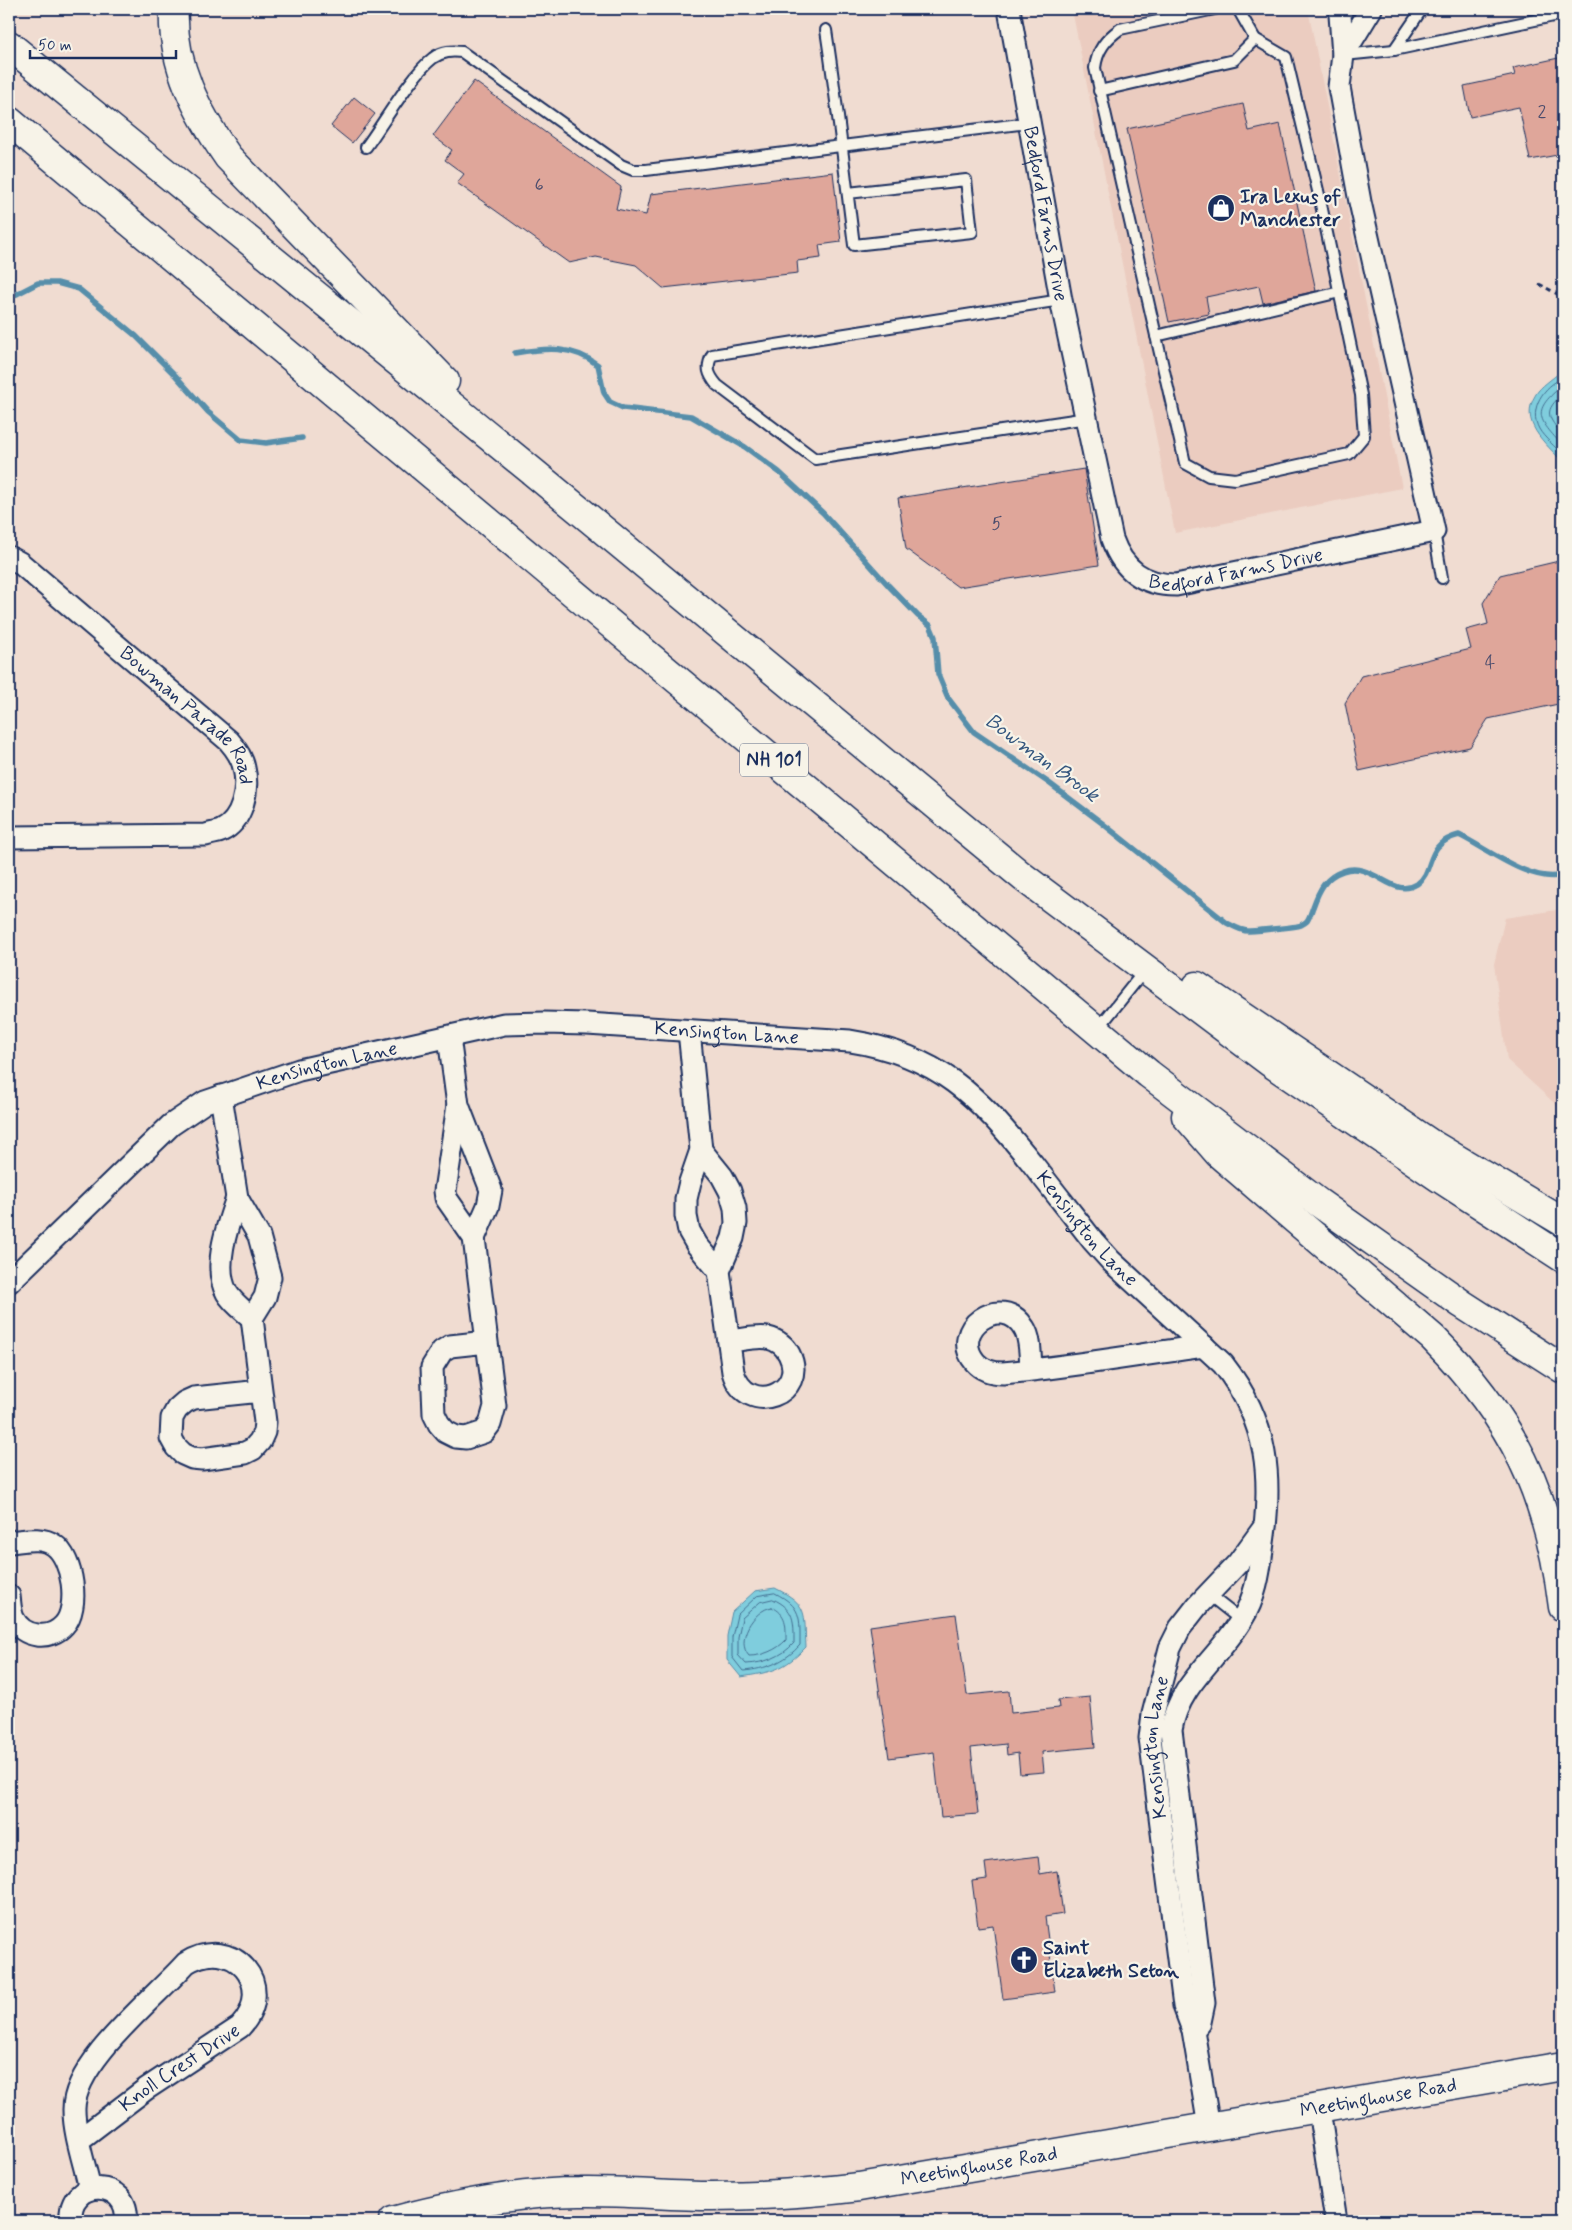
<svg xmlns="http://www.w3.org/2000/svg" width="1572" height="2230" viewBox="0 0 1572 2230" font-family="Mynerve,sans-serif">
<rect width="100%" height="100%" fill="#f0dcd1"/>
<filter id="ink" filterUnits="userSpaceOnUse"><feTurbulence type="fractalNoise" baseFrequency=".02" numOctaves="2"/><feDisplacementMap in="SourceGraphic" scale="10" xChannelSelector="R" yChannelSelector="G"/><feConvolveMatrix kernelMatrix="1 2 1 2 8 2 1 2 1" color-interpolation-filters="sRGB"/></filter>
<g filter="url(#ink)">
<!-- built -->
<g fill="#ebccc0">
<polygon points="1072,9 1308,9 1402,488 1175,533"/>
<polygon points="1563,909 1563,1111 1507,1060 1494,964 1505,918"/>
</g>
<!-- water -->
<g fill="#7fcddd" stroke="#578eaa">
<path d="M1559 373H1563V462C1545 443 1518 422 1536 394 1541 386 1552 379 1559 373Z"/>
<path d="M775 1588C809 1605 804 1612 806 1647 784 1670 772 1672 741 1677L727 1660V1636L732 1612 755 1591Z"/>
</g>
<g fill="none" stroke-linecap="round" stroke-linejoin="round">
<!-- shore -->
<g stroke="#436e91" stroke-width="1">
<path d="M1563 378C1544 385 1528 409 1539 429 1544 438 1556 447 1563 455"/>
<path d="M1563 385C1531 411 1537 418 1563 446"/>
<path d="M1563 394C1543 411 1547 417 1563 435"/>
<path d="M775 1593C802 1607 800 1617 800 1645 785 1662 766 1669 743 1671L732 1657V1637L737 1615 757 1596Z"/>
<path d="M773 1599C795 1609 794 1621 794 1643 782 1657 764 1663 746 1664L738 1655V1637L742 1618 760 1602Z"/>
<path d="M772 1607C787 1614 786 1625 786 1640 777 1650 762 1656 749 1656 735 1641 753 1610 772 1607Z"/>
</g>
<!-- stream -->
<g stroke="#578eaa" stroke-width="5.5">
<polyline points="9,298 38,283 57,283 79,289 135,335 175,375 208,412 241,440 266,443 302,438"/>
<path d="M515 353C546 348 572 345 598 365L604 393 610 402 623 408 691 416 745 447 779 472 823 513 888 585 918 616 930 625 935 637 938 674 948 698 974 732 1049 783 1102 823 1227 923C1233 926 1241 931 1248 931 1253 931 1298 927 1301 925 1303 924 1305 923 1307 921 1310 917 1311 912 1313 907 1319 890 1325 877 1343 871 1373 860 1392 900 1417 884 1436 870 1423 844 1459 835 1488 849 1531 884 1563 875"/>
</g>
</g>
<!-- building -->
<g fill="#dfa69a" stroke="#1b2f5e">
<polygon points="1563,57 1563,154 1530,160 1519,107 1470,117 1464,86 1515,75 1513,68"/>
<polygon points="474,81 621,187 616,209 646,215 651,194 833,172 841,242 819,245 821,258 797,261 798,273 663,288 636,265 596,257 569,263 457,183 464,174 445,160 452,150 433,136"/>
<polygon points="354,97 375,114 352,143 331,126"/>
<polygon points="1243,104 1249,131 1280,124 1316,291 1263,303 1259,286 1206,297 1209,314 1169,322 1127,129"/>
<polygon points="1084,469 1099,565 958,587 906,549 898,498"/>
<polygon points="1563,560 1563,703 1488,719 1470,747 1359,771 1345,703 1361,676 1471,649 1466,630 1488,624 1483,603 1500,575"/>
<polygon points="956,1614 967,1695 1009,1691 1011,1713 1059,1708 1058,1700 1090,1697 1095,1747 1042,1752 1044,1772 1020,1774 1018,1753 1007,1755 1006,1744 971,1748 978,1814 941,1817 934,1752 889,1758 870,1626"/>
<polygon points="1038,1856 1040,1874 1057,1871 1063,1914 1045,1917 1055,1992 1003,1999 993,1925 978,1927 972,1881 987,1879 985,1863"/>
</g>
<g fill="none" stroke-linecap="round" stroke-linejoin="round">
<!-- lane casing -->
<g stroke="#1b2f5e" stroke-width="14">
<g id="lane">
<path d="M1215 9 1120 29C1106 39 1097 50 1095 68L1185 463 1209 476 1235 479 1349 454 1364 436 1361 395 1319 195 1286 57 1255 39 1238 9"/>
<path d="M826 30C837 102 845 174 854 245L972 232 966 180 848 193"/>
<polyline points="1394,50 1422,9"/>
<polyline points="1344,55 1394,50 1563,14"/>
<polyline points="1099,91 1234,60 1255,39"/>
<path d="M366 147C383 124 412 74 433 58 443 51 452 51 462 52L621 165 633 170H646L1028 123"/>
<path d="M1061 300 712 355C706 368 708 374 717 385L815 459 1087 418"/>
<polyline points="1156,336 1340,292"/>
<polyline points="1434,531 1442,578"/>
<polyline points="1097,1030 1145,970"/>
<polyline points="1209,1595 1242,1621"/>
</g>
</g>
<!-- street casing -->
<g stroke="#1b2f5e" stroke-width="25">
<g id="street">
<path id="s1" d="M1009 9 1061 300 1112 539C1123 570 1144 585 1176 585L1434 531 1360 202 1339 87 1343 55 1340 15 1342 9"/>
<polyline points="1343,55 1371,9"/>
<path id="s2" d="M9 557 20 563 229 741C236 749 242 757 244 768 249 789 243 821 221 831 217 833 211 833 206 835L9 837"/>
<polyline points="689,1031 701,1150 690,1182 686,1199 686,1216 689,1231 697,1245 719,1271"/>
<polyline points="449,1037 458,1105 491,1190 488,1206 474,1238"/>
<polyline points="221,1096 237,1198 259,1236 270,1277 265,1297 252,1318 265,1422 264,1432 260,1441 253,1449 245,1453 202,1459 192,1458 183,1454 176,1447 171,1438 172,1418 177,1409 185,1402 194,1398 261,1391"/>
<polyline points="458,1105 445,1191 446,1198 474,1238 495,1406 490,1424 484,1432 466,1438 456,1437 446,1432 439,1424 434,1414 432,1367 442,1351 450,1346 487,1342"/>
<path d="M701 1150 722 1176 730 1191 735 1208 736 1223 733 1238 719 1271 733 1372C747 1419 809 1393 789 1354 785 1346 777 1340 768 1338 756 1336 742 1340 729 1341"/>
<path d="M237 1198C228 1224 212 1267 227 1293 233 1303 243 1310 252 1318"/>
<path id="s3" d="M9 1282 171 1125 205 1102 299 1070 504 1024 544 1023 587 1024 850 1041C939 1055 978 1096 1032 1163 1052 1189 1073 1215 1093 1241L1111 1261 1223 1364C1269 1423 1273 1478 1262 1550 1259 1574 1255 1599 1242 1619 1220 1657 1178 1684 1171 1730L1204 2003 1200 2022 1193 2030"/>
<path d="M1031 1369C1030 1356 1031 1339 1024 1328 1002 1291 948 1330 975 1362 982 1370 992 1373 1003 1373 1070 1367 1137 1355 1204 1346"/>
<path d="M9 1542C23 1541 41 1536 54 1545 73 1558 80 1608 64 1625 50 1641 23 1638 13 1618 10 1611 10 1603 9 1596"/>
<polyline points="1319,2110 1336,2221"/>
<path id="s4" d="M1209 2127 1193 2030 1184 2006 1150 1738 1153 1714 1170 1648 1180 1628 1198 1605 1238 1563 1265 1526"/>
<path id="s5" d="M79 2140 146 2089 240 2027C278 1986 233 1933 186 1963 155 1998 73 2062 74 2110 74 2135 85 2165 90 2189"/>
<path d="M71 2221C67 2176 131 2179 126 2221"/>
</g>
</g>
<!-- secondary casing -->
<g stroke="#1b2f5e" stroke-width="31">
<g id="secondary">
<path id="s6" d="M393 2221C453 2205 517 2192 580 2192 624 2191 668 2196 712 2196 761 2196 810 2193 859 2187L1563 2066"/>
</g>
</g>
<!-- highway casing -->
<g stroke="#1b2f5e" stroke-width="31">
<g id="highway">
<path d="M174 9C171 64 198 114 228 157L445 381"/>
<polyline points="9,45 533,472 1023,877 1271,1063 1438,1177 1563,1258"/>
<polyline points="9,121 1149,1074 1319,1203 1462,1304 1563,1369"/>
<polyline points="1197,986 1430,1143 1563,1222"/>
<path d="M1186 1116 1219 1154 1433 1338C1513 1419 1549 1493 1563 1607"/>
</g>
</g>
<!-- path -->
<g stroke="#1b2f5e" stroke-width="3" stroke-dasharray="5 4" stroke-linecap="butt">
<polyline points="1539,284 1563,297"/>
<polyline points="1557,345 1563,344"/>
</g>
<!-- lane -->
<use href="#lane" stroke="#f7f3e8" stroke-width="10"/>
<!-- street -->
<use href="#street" stroke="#f7f3e8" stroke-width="21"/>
<!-- secondary -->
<use href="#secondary" stroke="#f7f3e8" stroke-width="28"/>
<!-- highway -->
<use href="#highway" stroke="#f7f3e8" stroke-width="28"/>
</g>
</g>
<!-- icons -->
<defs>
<g id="shop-disc" transform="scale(1.4375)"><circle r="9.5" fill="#1b2f5e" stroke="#f7f3e8"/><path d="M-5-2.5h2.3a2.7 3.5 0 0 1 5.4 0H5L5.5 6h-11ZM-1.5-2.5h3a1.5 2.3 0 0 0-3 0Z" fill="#fff"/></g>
<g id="church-disc" transform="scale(1.4375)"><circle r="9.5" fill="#1b2f5e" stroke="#f7f3e8"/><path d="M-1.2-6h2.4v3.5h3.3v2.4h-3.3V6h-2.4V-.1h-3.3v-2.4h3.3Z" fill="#fff"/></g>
</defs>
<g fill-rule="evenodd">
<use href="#shop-disc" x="1221" y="208"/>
<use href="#church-disc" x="1024" y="1960"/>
</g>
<g text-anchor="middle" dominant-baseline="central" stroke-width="4.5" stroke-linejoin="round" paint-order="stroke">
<!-- number labels -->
<g font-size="18" fill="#4c4d6d">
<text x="1542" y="112">2</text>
<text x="539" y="185">6</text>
<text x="997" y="524">5</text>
<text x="1490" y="663">4</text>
</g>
<!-- shield labels -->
<rect fill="#f7f3e8" stroke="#5d6a87" stroke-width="1" x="740" y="743.5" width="68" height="33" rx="4"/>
<g font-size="19" font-weight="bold" fill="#1b2f5e">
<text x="774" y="760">NH 101</text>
</g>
<!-- poi labels -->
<g font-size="20" font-weight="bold" fill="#1b2f5e" stroke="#f7f3e8" text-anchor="start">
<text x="1240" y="197">Ira Lexus of<tspan x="1240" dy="23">Manchester</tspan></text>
<text x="1043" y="1948">Saint<tspan x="1043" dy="23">Elizabeth Seton</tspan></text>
</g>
<!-- street labels -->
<g font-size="20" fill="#1b2f5e" stroke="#f7f3e8">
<text stroke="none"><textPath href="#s1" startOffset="208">Bedford Farms Drive</textPath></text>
<text stroke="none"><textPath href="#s1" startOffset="686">Bedford Farms Drive</textPath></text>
<text stroke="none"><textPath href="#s2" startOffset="241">Bowman Parade Road</textPath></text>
<text stroke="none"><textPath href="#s3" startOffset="799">Kensington Lane</textPath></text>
<text stroke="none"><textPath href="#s3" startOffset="394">Kensington Lane</textPath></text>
<text stroke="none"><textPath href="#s3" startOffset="1234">Kensington Lane</textPath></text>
<text stroke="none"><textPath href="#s4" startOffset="385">Kensington Lane</textPath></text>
<text stroke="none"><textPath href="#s5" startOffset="124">Knoll Crest Drive</textPath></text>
<text stroke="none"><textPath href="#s6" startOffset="996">Meetinghouse Road</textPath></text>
<text stroke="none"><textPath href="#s6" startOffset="591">Meetinghouse Road</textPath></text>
</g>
<!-- water labels -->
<g font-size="21" font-style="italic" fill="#34567e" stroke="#f7f3e8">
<text transform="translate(1042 758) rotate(36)">Bowman Brook</text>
</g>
</g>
<!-- margin -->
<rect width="1572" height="2230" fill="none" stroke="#f7f3e8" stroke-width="30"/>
<rect x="15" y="15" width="1542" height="2200" fill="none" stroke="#1b2f5e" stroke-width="2" filter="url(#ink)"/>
<!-- scale -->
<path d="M30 50v8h146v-8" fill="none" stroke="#1b2f5e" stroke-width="2.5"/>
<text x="38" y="50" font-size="15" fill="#1b2f5e" stroke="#f7f3e8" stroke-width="4" paint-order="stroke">50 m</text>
</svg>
